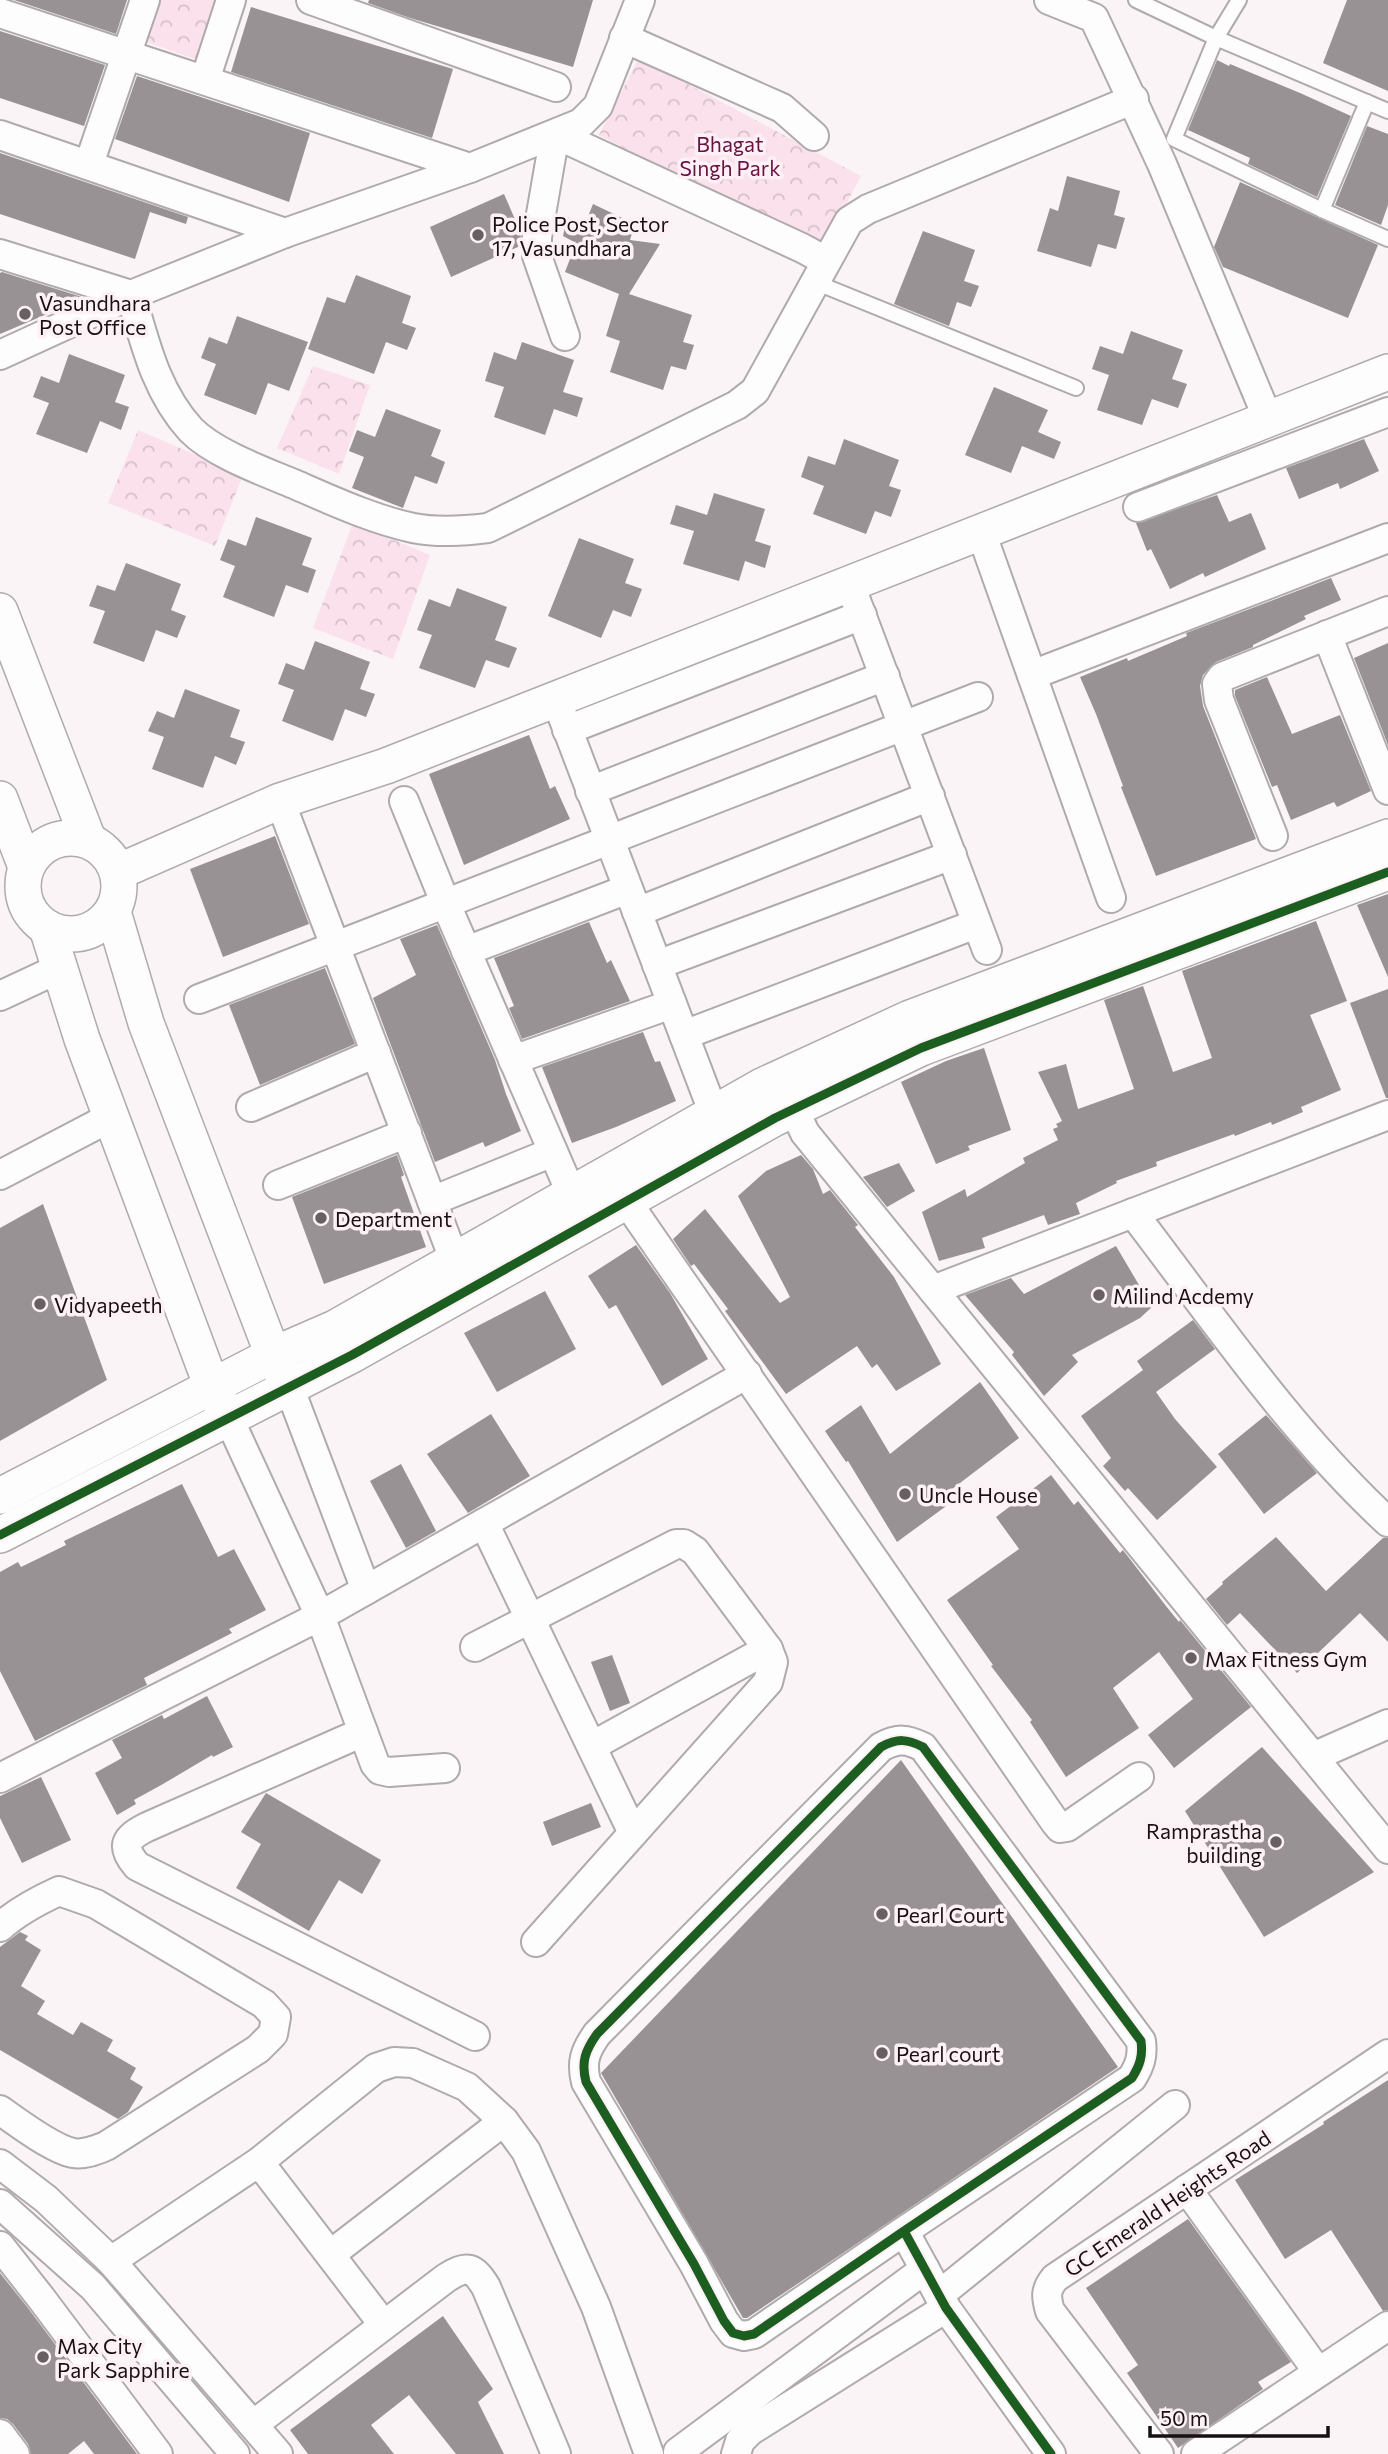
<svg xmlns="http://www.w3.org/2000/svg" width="1388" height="2454" viewBox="0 0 1388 2454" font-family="Commissioner,sans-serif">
<defs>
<pattern id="park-crowns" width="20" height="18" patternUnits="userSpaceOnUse" patternTransform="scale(1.75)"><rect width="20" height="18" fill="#fae1ec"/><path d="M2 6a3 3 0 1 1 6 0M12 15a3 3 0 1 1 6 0" fill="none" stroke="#d6c0ca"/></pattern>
</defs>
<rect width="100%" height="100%" fill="#faf4f7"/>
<!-- park -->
<g fill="url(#park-crowns)">
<polygon points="152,0 220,0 201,61 140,40"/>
<polygon points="639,58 861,176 821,252 599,135"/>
<polygon points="313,366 370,385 339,474 277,448"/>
<polygon points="138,430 243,475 215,546 108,503"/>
<polygon points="353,523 430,555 393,659 313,628"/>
</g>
<!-- building -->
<g fill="#989295">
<polygon points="14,0 127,0 116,34"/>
<polygon points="369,0 593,0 573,67 410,18 368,3"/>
<polygon points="1347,0 1388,0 1388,91 1323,63"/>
<polygon points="251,7 453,69 432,138 231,72"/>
<polygon points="0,31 105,65 84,126 0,98"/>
<polygon points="1217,60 1229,66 1230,64 1300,93 1351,116 1317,197 1248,164 1250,158 1188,130"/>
<polygon points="137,76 310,133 289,202 115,139"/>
<polygon points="1367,126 1388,134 1388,205 1381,225 1335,205"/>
<polygon points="0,153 188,217 186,224 150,212 135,259 0,214"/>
<polygon points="1067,176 1120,191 1114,215 1125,218 1116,249 1098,244 1091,267 1037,251 1050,208 1058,211"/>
<polygon points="1240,182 1378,245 1348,318 1223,267 1214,247"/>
<polygon points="504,194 521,233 520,246 451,277 430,227"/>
<polygon points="593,204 635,224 630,240 660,244 629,294 692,315 683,342 694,345 686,370 671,366 663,390 610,372 620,341 606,336 619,294 565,272 576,243 563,236 567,217 585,224"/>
<polygon points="923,231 975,250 964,281 979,286 971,307 957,302 949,326 894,304"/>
<polygon points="2,272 85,298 0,334 0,273"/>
<polygon points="356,275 411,296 402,323 416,328 407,350 386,342 374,374 308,349 327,297 345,303"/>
<polygon points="237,316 308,342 289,391 268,383 256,415 204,395 216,364 201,358 209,337 227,344"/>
<polygon points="1131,331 1183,350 1172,379 1187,384 1178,408 1152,399 1142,425 1097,410 1109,375 1092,369 1100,346 1123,354"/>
<polygon points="522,342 574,360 563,392 583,398 577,417 554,409 545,435 494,417 504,387 485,381 494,352 516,360"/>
<polygon points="69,354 125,375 115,402 129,407 121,430 100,421 87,453 36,434 49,403 33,397 41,376 59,383"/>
<polygon points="994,387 1048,410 1038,432 1061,442 1054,459 1022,446 1011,473 965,455"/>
<polygon points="386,409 441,430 431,456 445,462 437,484 415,476 403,508 352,488 364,457 349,451 357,430 375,437"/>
<polygon points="844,439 899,460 889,486 901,490 891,517 875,511 866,534 813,514 824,486 801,477 808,456 835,465"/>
<polygon points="1364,439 1379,471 1340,489 1338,483 1299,499 1286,468"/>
<polygon points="714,493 765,509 755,541 771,546 765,568 745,561 739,581 683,564 694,531 670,524 676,505 707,515"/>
<polygon points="1217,495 1229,522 1251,513 1266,549 1205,577 1203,573 1170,589 1151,549 1147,551 1136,523"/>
<polygon points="256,517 312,538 302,565 316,570 308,593 286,585 274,617 223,597 235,566 220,560 228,539 246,546"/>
<polygon points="579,538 634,559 625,583 642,589 631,617 613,610 601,638 548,616"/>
<polygon points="126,563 181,584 171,610 186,616 177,638 156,630 144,662 93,643 105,611 89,606 97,585 115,591"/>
<polygon points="1331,578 1341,600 1304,616 1306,619 1253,645 1253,647 1216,662 1203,675 1200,686 1203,706 1256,839 1156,876 1121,787 1123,786 1096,714 1080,677 1127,658 1128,661 1187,636 1186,633"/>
<polygon points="457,588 507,607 495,640 517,648 509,668 486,660 475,688 419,668 432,635 417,630 429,599 450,607"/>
<polygon points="315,641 370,662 360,689 375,694 366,717 345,709 333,741 282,721 294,690 278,684 286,663 304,670"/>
<polygon points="1388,643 1388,745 1354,658"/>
<polygon points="1267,677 1292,734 1340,715 1371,791 1337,807 1334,802 1291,820 1277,785 1272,787 1235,696 1235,690"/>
<polygon points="185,689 240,710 230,737 245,742 236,765 215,756 203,788 152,769 164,737 148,731 157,711 174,718"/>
<polygon points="529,735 550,789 555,786 570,819 464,865 429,774"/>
<polygon points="275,836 309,924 223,957 190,869"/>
<polygon points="1388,894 1388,977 1357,905"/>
<polygon points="1316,921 1347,1001 1310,1015 1341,1090 1301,1107 1303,1112 1272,1125 1271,1122 1235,1136 1234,1134 1156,1162 1157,1166 1116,1181 1117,1183 1076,1203 1080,1214 1048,1225 1044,1215 982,1238 985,1248 939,1261 922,1212 965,1189 967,1197 1025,1163 1023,1158 1058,1140 1053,1129 1058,1127 1056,1124 1062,1121 1038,1072 1066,1064 1078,1109 1134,1089 1104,1000 1143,986 1173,1072 1212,1058 1182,971"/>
<polygon points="589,922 607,963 611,960 630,1001 522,1039 509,1008 514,1006 494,958"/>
<polygon points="437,925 495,1060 506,1094 521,1131 485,1147 483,1142 435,1162 373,998 416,975 400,939"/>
<polygon points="325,968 355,1044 260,1085 229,1005"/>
<polygon points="1388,989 1388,1098 1386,1098 1350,1003"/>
<polygon points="643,1032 655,1062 660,1061 676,1101 616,1127 572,1143 542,1067"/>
<polygon points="984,1048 1011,1130 968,1146 970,1150 936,1164 901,1082 946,1061"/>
<polygon points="397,1155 404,1175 401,1177 426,1247 324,1284 292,1197"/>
<polygon points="801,1155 813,1169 823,1194 830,1190 858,1225 855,1227 894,1277 941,1364 896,1391 877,1364 872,1368 857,1346 786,1394 725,1311 728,1309 694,1264 691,1266 673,1239 705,1209 780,1303 790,1297 738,1196 766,1171"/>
<polygon points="899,1163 915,1191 887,1207 863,1177"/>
<polygon points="43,1204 107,1380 0,1441 0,1228"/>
<polygon points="636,1245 670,1293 708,1359 662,1386 616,1305 609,1309 588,1276"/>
<polygon points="1116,1246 1152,1307 1140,1318 1072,1355 1078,1362 1044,1396 1012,1355 1014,1352 965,1295 1011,1278 1024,1294"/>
<polygon points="545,1291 576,1349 497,1392 464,1333"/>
<polygon points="1193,1320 1215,1349 1156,1392 1175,1419 1217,1467 1157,1520 1128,1488 1125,1491 1103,1466 1111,1458 1081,1416 1143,1370 1137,1361"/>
<polygon points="980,1382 1019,1438 943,1496 949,1504 897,1542 848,1461 846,1462 825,1431 861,1405 890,1454"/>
<polygon points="491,1414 530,1476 468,1513 427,1454"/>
<polygon points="1266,1415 1317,1473 1264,1514 1218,1454"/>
<polygon points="401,1464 436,1531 406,1548 370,1481"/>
<polygon points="1051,1475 1074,1505 1078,1501 1120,1553 1123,1550 1166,1606 1179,1622 1180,1620 1251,1707 1174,1768 1148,1735 1193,1699 1159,1652 1113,1688 1139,1728 1066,1777 1030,1722 1032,1720 991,1666 993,1665 947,1600 1019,1549 996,1517"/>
<polygon points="182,1484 218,1557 234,1549 266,1610 229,1629 232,1633 144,1678 147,1685 35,1741 0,1671 0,1572 18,1562 21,1567 66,1545 64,1541"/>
<polygon points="1276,1537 1326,1591 1383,1538 1388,1538 1388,1642 1360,1613 1297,1673 1240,1613 1227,1625 1206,1599 1223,1584 1222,1582"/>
<polygon points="612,1655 630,1703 610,1711 591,1662"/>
<polygon points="207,1696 233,1747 213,1757 212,1755 163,1784 134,1800 136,1804 117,1815 95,1773 122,1758 112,1740 162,1715 164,1719"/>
<polygon points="1262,1747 1374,1872 1264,1937 1185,1811"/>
<polygon points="901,1760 1118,2067 747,2318 743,2318 601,2073"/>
<polygon points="41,1777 71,1840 22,1863 0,1818 0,1796"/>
<polygon points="266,1793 381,1860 362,1894 339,1880 309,1931 236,1888 261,1844 241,1832"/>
<polygon points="591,1803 601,1827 552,1846 543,1822"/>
<polygon points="20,1932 28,1936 25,1940 41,1950 21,1986 45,2001 37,2014 73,2035 81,2022 113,2040 107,2051 136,2068 130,2079 143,2087 128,2112 118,2119 0,2050 0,1947"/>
<polygon points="1388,2080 1388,2310 1383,2311 1331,2230 1285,2259 1235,2180 1324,2124 1323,2122"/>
<polygon points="1188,2219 1291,2362 1258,2382 1263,2389 1178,2448 1127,2373 1138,2365 1086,2288"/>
<polygon points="0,2273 28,2308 137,2454 94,2454 84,2441 68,2454 31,2454 28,2444 13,2424 7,2419 0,2418"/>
<polygon points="443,2316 493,2389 478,2402 504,2454 456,2454 409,2395 371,2425 394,2454 308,2454 290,2430"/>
</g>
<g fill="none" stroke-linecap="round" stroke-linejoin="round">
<!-- service casing -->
<g stroke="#b0aaad" stroke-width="18">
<g id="service">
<polyline points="1136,0 1216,38 1388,111"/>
<polyline points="1239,0 1216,38 1174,139 1322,210 1388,239"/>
<polyline points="1322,210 1367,102"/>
<polyline points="817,283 1076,388"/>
</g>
</g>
<!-- minor casing -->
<g stroke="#b0aaad" stroke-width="32">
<g id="minor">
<polyline points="311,0 556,87"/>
<polyline points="1049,0 1094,18 1162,164 1268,419"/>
<polyline points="0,13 470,168"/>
<polyline points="624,38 782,108 814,136"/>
<polyline points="205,80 231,0"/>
<polyline points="0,135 285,233"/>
<polyline points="89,164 145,0"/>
<path d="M0 254 131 295C145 343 156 392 191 430 215 454 263 471 294 484 333 501 372 519 413 528 438 533 463 531 488 528L737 405 755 391 849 221 868 209 1134 99"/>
<polyline points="565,336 537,256 537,237 555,134 802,248 826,261"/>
<polyline points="0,355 131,295 285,233 470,168 581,123 598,106 640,0"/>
<polyline points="1138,507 1388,412"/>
<polyline points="981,532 1111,898"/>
<polyline points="855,598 987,950"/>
<polyline points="1327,635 1388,790"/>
<polyline points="1032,675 1388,538"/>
<polyline points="556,699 714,1114"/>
<polyline points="567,730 862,615"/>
<polyline points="590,791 885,676"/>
<polyline points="280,801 454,1259"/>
<polyline points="404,801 445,902 571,1193"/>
<polyline points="1273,836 1219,700 1217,684 1222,677 1388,611"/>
<polyline points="637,912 930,796"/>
<polyline points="466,951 628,889"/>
<polyline points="657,965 952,855"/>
<polyline points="0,996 60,968"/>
<polyline points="199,999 978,697"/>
<polyline points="684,1035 976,924"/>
<polyline points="513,1060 672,1004"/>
<polyline points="785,1091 805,1133 1388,1849"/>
<polyline points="251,1107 376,1053"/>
<polyline points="0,1175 111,1117"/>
<polyline points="278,1185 407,1133"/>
<polyline points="616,1186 1055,1822 1060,1828 1067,1827 1139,1777"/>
<polyline points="432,1201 553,1152"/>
<path d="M1133 1213C1214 1319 1290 1431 1388 1522"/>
<polyline points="933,1290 1388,1115"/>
<polyline points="289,1387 366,1590"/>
<polyline points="229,1419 320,1616 375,1764 380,1770 389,1772 445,1768"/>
<polyline points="484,1523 633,1833"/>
<polyline points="475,1647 676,1544 684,1544 695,1551 768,1649 773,1662 768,1682 536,1942"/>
<path d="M363 1732 147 1827C125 1838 120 1846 137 1866L475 2036"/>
<polyline points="592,1746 768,1649"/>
<polyline points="1313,1757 1388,1724"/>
<polyline points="0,1778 320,1616 747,1374"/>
<path d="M0 1927C18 1911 37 1901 59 1891L96 1904 264 2004 276 2017 273 2034 258 2049 106 2146C96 2150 85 2155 73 2153 53 2149 18 2123 0 2110"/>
<polyline points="259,2162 383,2324"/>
<polyline points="0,2164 46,2199 111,2261 278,2454"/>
<polyline points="1187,2189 1318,2372"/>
<polyline points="0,2204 93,2287 235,2454"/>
<path d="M904 2231 1132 2078C1140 2065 1143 2056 1141 2041L923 1747C907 1739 898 1738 881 1747L597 2034C585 2051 581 2062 586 2082L694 2264 724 2321 733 2333 744 2336 754 2334 904 2231 946 2308 1051 2454"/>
<polyline points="0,2246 41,2298 158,2454"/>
<polyline points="331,2254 504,2121"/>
<polyline points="111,2261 259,2162 376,2068 394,2062 413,2063 467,2087 504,2121 526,2151 596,2307 649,2454"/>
<polyline points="939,2295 1175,2105"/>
<path d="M254 2424 446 2278C467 2265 473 2266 486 2287L556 2454"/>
<polyline points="0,2434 15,2454"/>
<polyline points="678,2452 925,2269"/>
<polyline points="736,2454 740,2441 750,2431 946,2308"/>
<path d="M1159 2454 1050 2311C1046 2297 1045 2290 1055 2278L1388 2054"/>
<polyline points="1196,2454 1388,2326"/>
</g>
</g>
<!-- tertiary casing -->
<g stroke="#b0aaad" stroke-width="38">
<g id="tertiary">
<polyline points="0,611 88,839"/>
<polyline points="0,799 26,867"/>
<circle cx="71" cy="886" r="48"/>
<polyline points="118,872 280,801 386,766 1388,372"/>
<polyline points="113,912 146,1023 273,1355 283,1375"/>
<polyline points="47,928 82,1039 212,1387 223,1407"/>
<polyline points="0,1496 273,1355 335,1328 762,1086 910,1018 1388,837"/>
<polyline points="0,1535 352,1355 775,1118 921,1048 1388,872"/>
</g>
</g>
<!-- service -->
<use href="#service" stroke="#fefdfe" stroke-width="14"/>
<!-- minor -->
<use href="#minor" stroke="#fefdfe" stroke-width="28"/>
<!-- tertiary -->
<use href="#tertiary" stroke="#fefdfe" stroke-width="35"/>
<!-- cycleway casing -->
<g stroke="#fdf1f6" stroke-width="13">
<g id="cycleway">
<polyline points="0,1535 352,1355 775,1118 921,1048 1388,872"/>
<path d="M904 2231 1132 2078C1140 2065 1143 2056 1141 2041L923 1747C907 1739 898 1738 881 1747L597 2034C585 2051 581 2062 586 2082L694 2264 724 2321 733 2333 744 2336 754 2334 904 2231 946 2308 1051 2454"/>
</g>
</g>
<!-- cycleway -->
<use href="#cycleway" stroke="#1b5e20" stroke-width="9"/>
</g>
<!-- markers -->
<g fill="#676063" stroke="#fdf1f6" stroke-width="2.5">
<circle cx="478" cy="235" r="7"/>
<circle cx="25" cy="314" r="7"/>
<circle cx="321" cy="1218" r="7"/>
<circle cx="1099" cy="1295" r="7"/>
<circle cx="40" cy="1304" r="7"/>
<circle cx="905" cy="1494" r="7"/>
<circle cx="1191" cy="1658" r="7"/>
<circle cx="1276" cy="1842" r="7"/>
<circle cx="882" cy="1914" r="7"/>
<circle cx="882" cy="2053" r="7"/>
<circle cx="43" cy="2357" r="7"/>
</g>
<g text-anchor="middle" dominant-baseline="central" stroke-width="7" stroke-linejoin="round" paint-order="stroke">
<!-- park labels -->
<g font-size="21" fill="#681244" stroke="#fdf1f6">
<text x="730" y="143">Bhagat<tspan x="730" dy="24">Singh Park</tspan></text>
</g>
<!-- poi labels -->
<g font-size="21" fill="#181114" stroke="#fdf1f6" text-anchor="start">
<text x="492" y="223">Police Post, Sector<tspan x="492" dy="24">17, Vasundhara</tspan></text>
<text x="39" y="302">Vasundhara<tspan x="39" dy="24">Post Office</tspan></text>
<text x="335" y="1218">Department</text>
<text x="1113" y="1295">Milind Acdemy</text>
<text x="54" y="1304">Vidyapeeth</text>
<text x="919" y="1494">Uncle House</text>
<text x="1205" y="1658">Max Fitness Gym</text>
<text x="1262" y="1830" text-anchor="end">Ramprastha<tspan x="1262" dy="24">building</tspan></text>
<text x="896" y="1914">Pearl Court</text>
<text x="896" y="2053">Pearl court</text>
<text x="57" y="2345">Max City<tspan x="57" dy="24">Park Sapphire</tspan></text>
</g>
<!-- street labels -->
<g font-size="21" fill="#181114" stroke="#fdf1f6">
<text transform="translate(1167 2203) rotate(-34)">GC Emerald Heights Road</text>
</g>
</g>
<!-- scale -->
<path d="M1150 2426v10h178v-10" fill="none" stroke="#181114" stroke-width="3.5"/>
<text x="1160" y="2426" font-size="21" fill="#181114" stroke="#fdf1f6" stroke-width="5" paint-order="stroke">50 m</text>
</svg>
